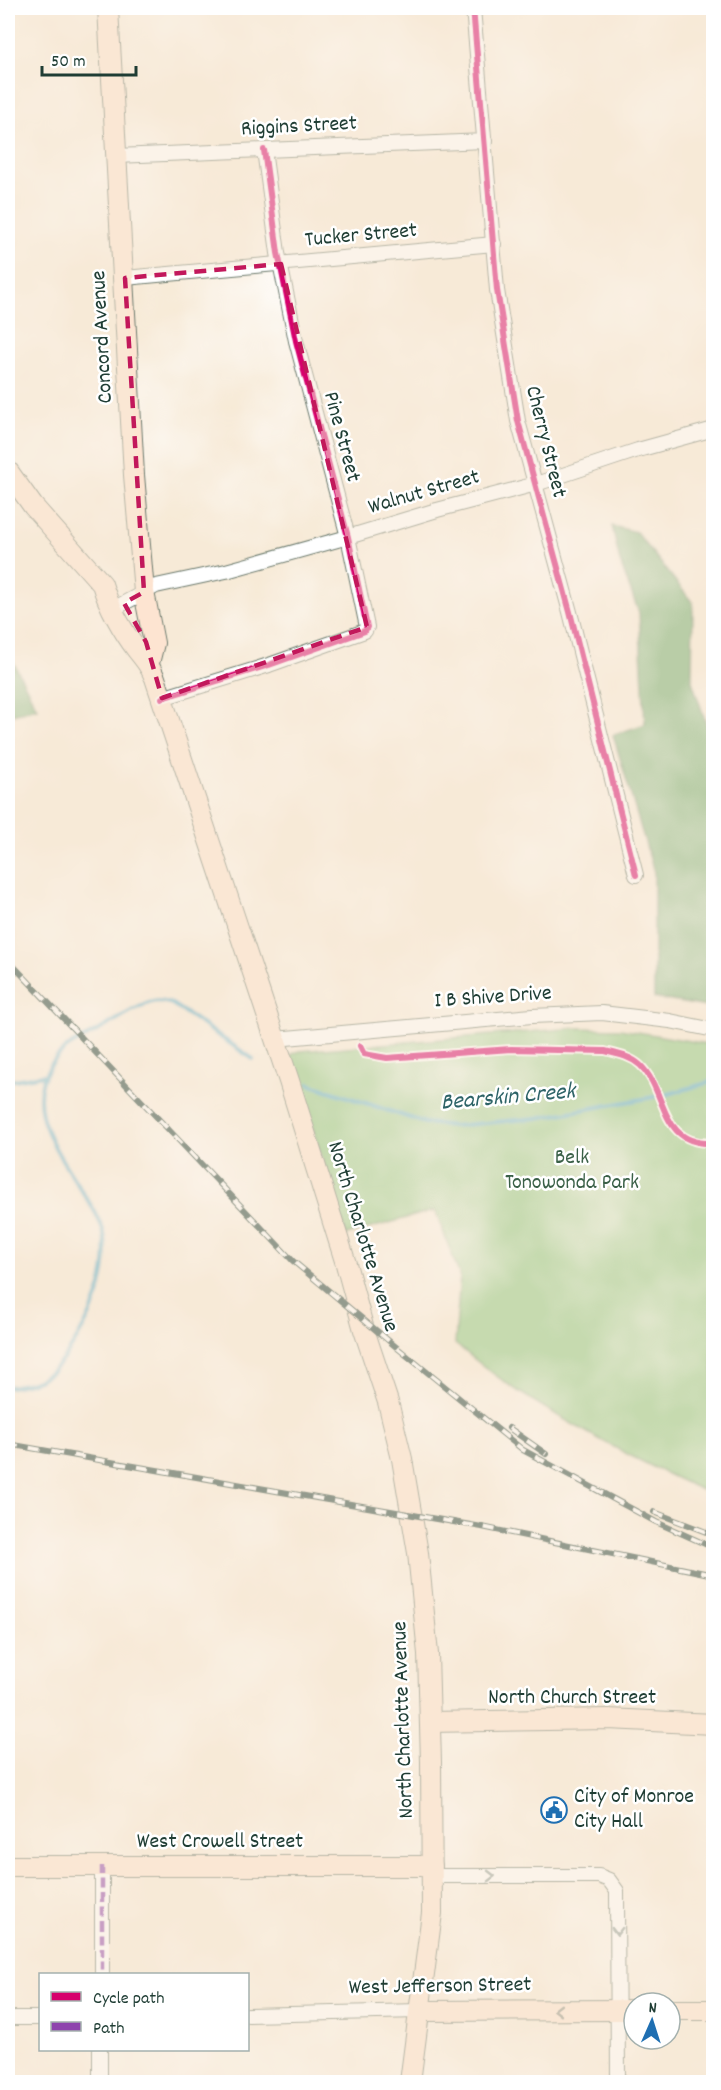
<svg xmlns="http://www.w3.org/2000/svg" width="721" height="2090" viewBox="0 0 721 2090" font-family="Dekko,sans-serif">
<rect width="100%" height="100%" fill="#fff"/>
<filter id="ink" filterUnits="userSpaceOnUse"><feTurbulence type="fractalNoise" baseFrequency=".0167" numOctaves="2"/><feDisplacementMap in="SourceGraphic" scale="12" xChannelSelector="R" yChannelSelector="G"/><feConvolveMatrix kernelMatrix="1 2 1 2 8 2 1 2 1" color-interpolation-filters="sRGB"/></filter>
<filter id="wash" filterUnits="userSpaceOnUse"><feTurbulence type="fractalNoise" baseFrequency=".008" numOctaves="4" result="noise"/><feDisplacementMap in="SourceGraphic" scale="24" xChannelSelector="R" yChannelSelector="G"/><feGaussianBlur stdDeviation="1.35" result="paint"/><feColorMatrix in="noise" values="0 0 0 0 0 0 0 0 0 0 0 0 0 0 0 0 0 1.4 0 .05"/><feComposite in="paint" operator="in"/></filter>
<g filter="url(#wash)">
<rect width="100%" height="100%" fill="#f7ead7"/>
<!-- green -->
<path fill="#89c87f" stroke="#54825a" stroke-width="1.5" d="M576 1028 620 1029 713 1045V1495C645 1465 580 1431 518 1391 496 1377 476 1360 455 1344L460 1276 435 1210 346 1235 290 1057 294 1053 299 1051Z"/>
<!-- forest -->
<g fill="#6eac6e" stroke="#467451" stroke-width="1.5">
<polygon points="612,526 636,532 693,603 692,681 714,746 713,1008 654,998 654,872 613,735 645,724 639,613 620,562"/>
<polygon points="8,652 37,708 8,715"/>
</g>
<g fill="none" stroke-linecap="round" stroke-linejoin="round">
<!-- stream -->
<g stroke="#48a9c7" stroke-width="4">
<polyline points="8,1081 43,1075"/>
<polyline points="309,1084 425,1123 454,1126 537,1118 665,1095 714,1081"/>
<path d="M8 1387C46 1383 58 1370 78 1337 96 1307 111 1271 104 1234 100 1217 90 1204 81 1190 54 1147 15 1096 62 1052 71 1043 86 1038 97 1031 113 1023 141 1002 158 1001 162 1001 168 1003 172 1004L253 1059"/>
</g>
</g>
</g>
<g filter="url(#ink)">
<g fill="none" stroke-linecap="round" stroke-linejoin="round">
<!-- street casing -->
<g stroke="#6b7a6d" stroke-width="16">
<g id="street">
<polyline points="473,8 497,290 518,421 570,612 636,875"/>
<polyline points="116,156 485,141"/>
<polyline points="125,278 494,244"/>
<polyline points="113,609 156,586 226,571 348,537 437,510 536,484 638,450 714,429"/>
<polyline points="162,698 269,665 365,631 367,627 348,537 296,341 278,253 264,150"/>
<polyline points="275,1039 532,1016 602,1013 670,1021 714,1030"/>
<polyline points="102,1866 102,1974"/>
<polyline points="432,1876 599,1876 609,1880 617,1891 618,2082"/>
<polyline points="248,2015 420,2011"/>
<polyline points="8,2018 40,2018"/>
<polyline points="100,2082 100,2050"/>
</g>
</g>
<!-- secondary casing -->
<g stroke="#6b7a6d" stroke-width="22">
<g id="secondary">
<polyline points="108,8 134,475 144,592 154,643 149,663"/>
<path d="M8 471 33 506 102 584C108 605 123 632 137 650 145 660 150 666 155 678L289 1081 346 1264 364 1330 388 1402 402 1459 418 1553 428 1654 431 1762 432 1913 410 2082"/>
<polyline points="430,1722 608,1719 714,1724"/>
<polyline points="8,1866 432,1866"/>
<polyline points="670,2010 714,2010"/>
<polyline points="420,2011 634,2010"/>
</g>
</g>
<!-- street -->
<use href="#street" stroke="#fff" stroke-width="14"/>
<!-- secondary -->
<use href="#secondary" stroke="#fde4d1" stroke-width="20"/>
<!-- rail casing -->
<g stroke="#1f3d34" stroke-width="6">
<g id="rail">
<polyline points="8,960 293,1261 395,1346 523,1450 656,1522 714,1548"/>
<polyline points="509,1428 546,1454"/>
<polyline points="8,1444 482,1527 714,1575"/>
<polyline points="654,1512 714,1535"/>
</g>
</g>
<!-- rail -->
<use href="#rail" stroke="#fff" stroke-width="4" stroke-dasharray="11" stroke-linecap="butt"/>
<!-- quiet -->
<polyline stroke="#8e44ad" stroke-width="4.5" stroke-dasharray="9 4.5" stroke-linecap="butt" points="102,1866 102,1974"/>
<!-- cycleway casing -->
<g stroke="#fff" stroke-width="10">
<g id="cycleway">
<polyline points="473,8 497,290 518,421 570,612 636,875"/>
<polyline points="162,698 269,665 365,631 367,627 348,537 296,341 278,253 264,150"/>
<path d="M360 1046 364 1054 387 1058 511 1049 605 1051C617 1054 630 1056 640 1065 668 1091 658 1146 714 1143"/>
</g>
</g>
<!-- cycleway -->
<use href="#cycleway" stroke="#d6006c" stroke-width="6"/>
</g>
<!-- one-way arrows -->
<defs><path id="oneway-chevron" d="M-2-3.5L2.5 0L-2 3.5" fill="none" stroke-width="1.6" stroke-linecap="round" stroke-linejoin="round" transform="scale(1.5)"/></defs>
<g stroke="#8f9e9a">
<use href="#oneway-chevron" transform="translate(491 1876)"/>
<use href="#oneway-chevron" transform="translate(617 1931) rotate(90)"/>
</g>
<use stroke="#8e9082" href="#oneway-chevron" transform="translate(558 2010) rotate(180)"/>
</g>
<!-- marked area -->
<path d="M0 0H721V2090H0ZM281 264 367 627 162 698 146 642 124 603 144 592 125 278Z" fill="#f7ead7" fill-opacity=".55" fill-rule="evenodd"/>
<path fill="none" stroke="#c2185b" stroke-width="4.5" stroke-dasharray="12 8" stroke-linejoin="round" d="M281 264 367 627 162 698 146 642 124 603 144 592 125 278Z"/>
<!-- icons -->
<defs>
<g id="civic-ring" transform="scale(1.35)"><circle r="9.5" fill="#fff" stroke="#1f6fb2" stroke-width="1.5"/><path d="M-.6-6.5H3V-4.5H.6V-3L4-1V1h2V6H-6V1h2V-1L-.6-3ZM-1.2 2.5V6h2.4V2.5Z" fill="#1f6fb2"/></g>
</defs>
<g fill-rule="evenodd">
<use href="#civic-ring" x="554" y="1810"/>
</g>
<g text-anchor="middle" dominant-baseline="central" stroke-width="5" stroke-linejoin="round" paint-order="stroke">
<!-- street labels -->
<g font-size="22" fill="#1f3d34" stroke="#fff">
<text transform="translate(299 127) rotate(-3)">Riggins Street</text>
<text transform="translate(361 236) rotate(-5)">Tucker Street</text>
<text transform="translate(103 337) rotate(-93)">Concord Avenue</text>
<text transform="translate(341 437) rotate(75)">Pine Street</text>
<text transform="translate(545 442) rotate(76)">Cherry Street</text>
<text transform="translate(424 493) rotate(-16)">Walnut Street</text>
<text transform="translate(493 998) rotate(-4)">I B Shive Drive</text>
<text transform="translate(362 1237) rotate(73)">North Charlotte Avenue</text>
<text x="572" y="1698">North Church Street</text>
<text transform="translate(404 1720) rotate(-92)">North Charlotte Avenue</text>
<text x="220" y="1842">West Crowell Street</text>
<text transform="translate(440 1987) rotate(-1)">West Jefferson Street</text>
</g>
<!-- park labels -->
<g font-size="22" fill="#3a6047" stroke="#fff">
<text x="572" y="1158">Belk<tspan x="572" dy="25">Tonowonda Park</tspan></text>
</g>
<!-- poi labels -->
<g font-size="22" fill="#1f3d34" stroke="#fff" text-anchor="start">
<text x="574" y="1797">City of Monroe<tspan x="574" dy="25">City Hall</tspan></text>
</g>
<!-- water labels -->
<g font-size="24" font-style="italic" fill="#2d6367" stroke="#fff">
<text transform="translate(508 1098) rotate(-5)">Bearskin Creek</text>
</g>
</g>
<!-- margin -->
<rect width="721" height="2090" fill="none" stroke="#fff" stroke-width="30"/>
<!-- legend -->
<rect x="39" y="1973" width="210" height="78" fill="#ffffff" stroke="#a5b1ae" stroke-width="1.5"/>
<rect x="51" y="1992" width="30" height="9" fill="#d6006c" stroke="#a5b1ae" stroke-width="1.5"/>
<text x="93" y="2003" font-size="18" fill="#1f3d34">Cycle path</text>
<rect x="51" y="2022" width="30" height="9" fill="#8e44ad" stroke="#a5b1ae" stroke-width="1.5"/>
<text x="93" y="2033" font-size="18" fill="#1f3d34">Path</text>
<!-- north arrow -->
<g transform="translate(652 2021) rotate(3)"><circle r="28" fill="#ffffff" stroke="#a5b1ae" stroke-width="1.5"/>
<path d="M0-4.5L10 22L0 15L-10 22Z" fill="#1f6fb2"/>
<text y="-9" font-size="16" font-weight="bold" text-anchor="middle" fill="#1f3d34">N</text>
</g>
<!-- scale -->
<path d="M42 66v9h94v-9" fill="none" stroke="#1f3d34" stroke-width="3"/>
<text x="51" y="66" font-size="18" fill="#1f3d34" stroke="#ffffff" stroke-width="4.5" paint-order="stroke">50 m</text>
</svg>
